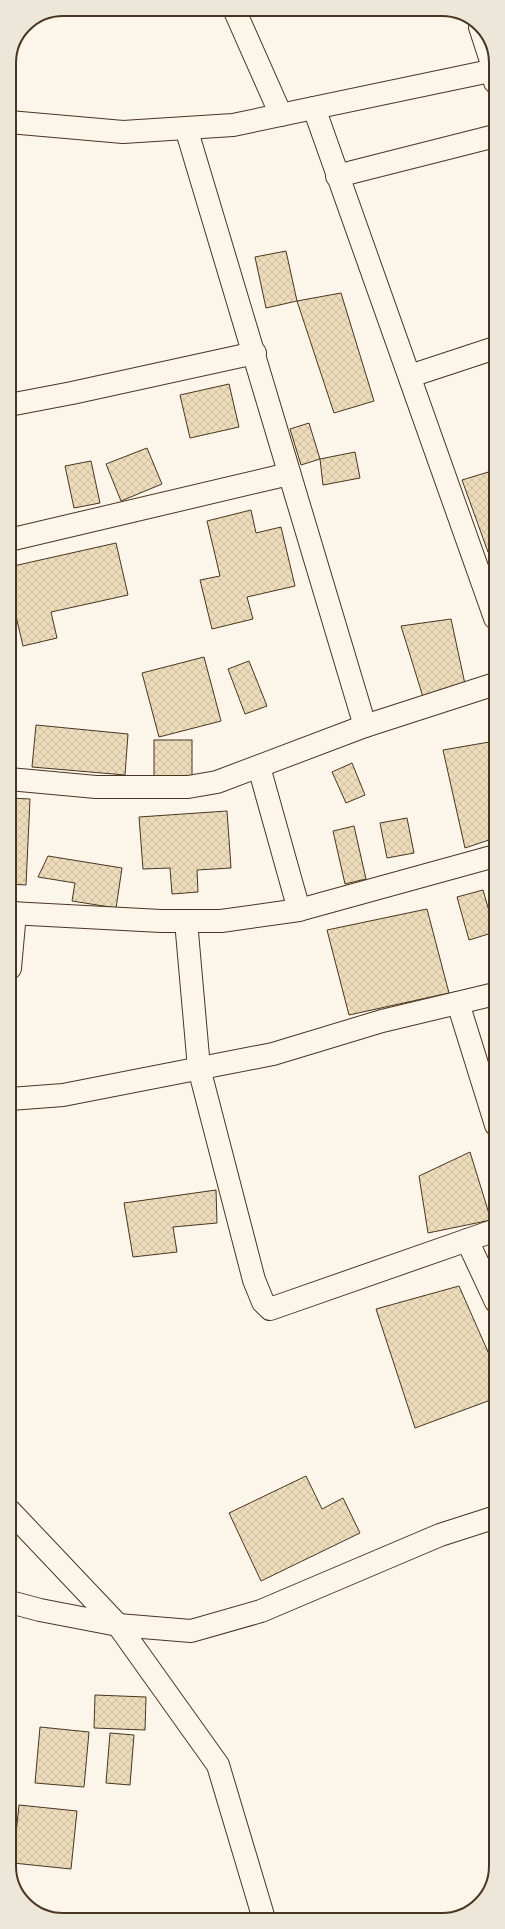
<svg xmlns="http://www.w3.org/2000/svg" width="505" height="1929" viewBox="0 0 505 1929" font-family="Lato,sans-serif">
<defs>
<pattern id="building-cross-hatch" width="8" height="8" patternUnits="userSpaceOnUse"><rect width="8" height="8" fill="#ecdcbc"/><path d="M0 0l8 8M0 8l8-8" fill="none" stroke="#ccbda1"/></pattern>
</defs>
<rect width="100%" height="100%" fill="#fbf6e9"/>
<!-- building -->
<g fill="url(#building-cross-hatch)" stroke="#4a3520">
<polygon points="286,251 297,301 266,308 255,257"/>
<polygon points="341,293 374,401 334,413 297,301"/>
<polygon points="229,384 239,427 190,438 180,395"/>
<polygon points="309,423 320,459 301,465 290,429"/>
<polygon points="147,448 162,484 121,501 106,464"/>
<polygon points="355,452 360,478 323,485 320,459"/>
<polygon points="91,461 100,503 74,508 65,466"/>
<polygon points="495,470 495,549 488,552 462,480"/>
<polygon points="9,499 16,522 9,525"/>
<polygon points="251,510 256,533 281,527 295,586 247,597 253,619 212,629 200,580 220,576 207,521"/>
<polygon points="116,543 128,595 51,612 57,638 23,646 9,586 9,567"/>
<polygon points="451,619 465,684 423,697 401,626"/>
<polygon points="204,657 221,721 159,737 142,673"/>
<polygon points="249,661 267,706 245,714 228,669"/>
<polygon points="36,725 128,734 125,775 32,767"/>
<rect x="154" y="740" width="38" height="38"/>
<polygon points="495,741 495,838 465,848 443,750"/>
<polygon points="352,763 365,795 346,803 332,772"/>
<polygon points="9,798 30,799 26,885 9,884"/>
<polygon points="227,811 231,868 197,870 198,892 172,894 170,868 143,869 139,817"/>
<polygon points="407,818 414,853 387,858 380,823"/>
<polygon points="354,826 366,879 345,884 333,831"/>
<polygon points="48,856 122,868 116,908 72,901 75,883 38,877"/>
<polygon points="483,890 495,932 469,940 457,897"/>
<polygon points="427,909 449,993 349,1015 327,930"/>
<polygon points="470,1152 491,1220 428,1233 419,1176"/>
<polygon points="216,1190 217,1223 173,1227 177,1252 133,1257 124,1203"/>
<polygon points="459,1286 496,1370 496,1398 415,1428 376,1309"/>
<polygon points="306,1476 322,1509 343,1498 360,1533 261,1581 229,1513"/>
<polygon points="95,1695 146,1697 145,1730 94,1728"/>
<polygon points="10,1722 15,1723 10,1762"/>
<polygon points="40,1727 89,1732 84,1787 35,1783"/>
<polygon points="110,1733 134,1735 130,1785 106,1783"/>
<polygon points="19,1805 77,1811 71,1869 13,1863"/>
</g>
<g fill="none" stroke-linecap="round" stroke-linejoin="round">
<!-- street casing -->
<g stroke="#4a3520" stroke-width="24">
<g id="street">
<polyline points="234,9 281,115"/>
<polyline points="480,27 494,70 495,82"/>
<polyline points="314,108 495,618"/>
<polyline points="9,122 123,132 233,125 495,70"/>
<polyline points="186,128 365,726"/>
<polyline points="337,176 495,136"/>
<polyline points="410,376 495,348"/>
<polyline points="9,405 72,393 255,353"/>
<polyline points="9,540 289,474"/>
<polyline points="259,767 299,910"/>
<polyline points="9,779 96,787 188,787 217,782 365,726 495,684"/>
<polyline points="10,913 161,921 221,921 299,910 495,856"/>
<polyline points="186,921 199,1068 254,1280 263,1302 270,1309 496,1230"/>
<polyline points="10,968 15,913"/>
<polyline points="458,1003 496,1125"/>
<polyline points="10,1099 63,1095 273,1054 382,1021 495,994"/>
<polyline points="467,1240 496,1302"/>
<polyline points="10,1511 118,1625 218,1765 264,1919"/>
<polyline points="10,1602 40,1610 118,1625 191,1631 261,1611 440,1535 496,1517"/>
</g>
</g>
<!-- street -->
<use href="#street" stroke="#fbf6e9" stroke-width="22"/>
</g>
<!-- crop -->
<path d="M0 0H505V1929H0ZM63 16H442A47 47 0 0 1 489 63V1866A47 47 0 0 1 442 1913H63A47 47 0 0 1 16 1866V63A47 47 0 0 1 63 16Z" fill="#ede7d9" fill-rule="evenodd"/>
<path fill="none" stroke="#4a3520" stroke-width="2" d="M63 16H442A47 47 0 0 1 489 63V1866A47 47 0 0 1 442 1913H63A47 47 0 0 1 16 1866V63A47 47 0 0 1 63 16Z"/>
</svg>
